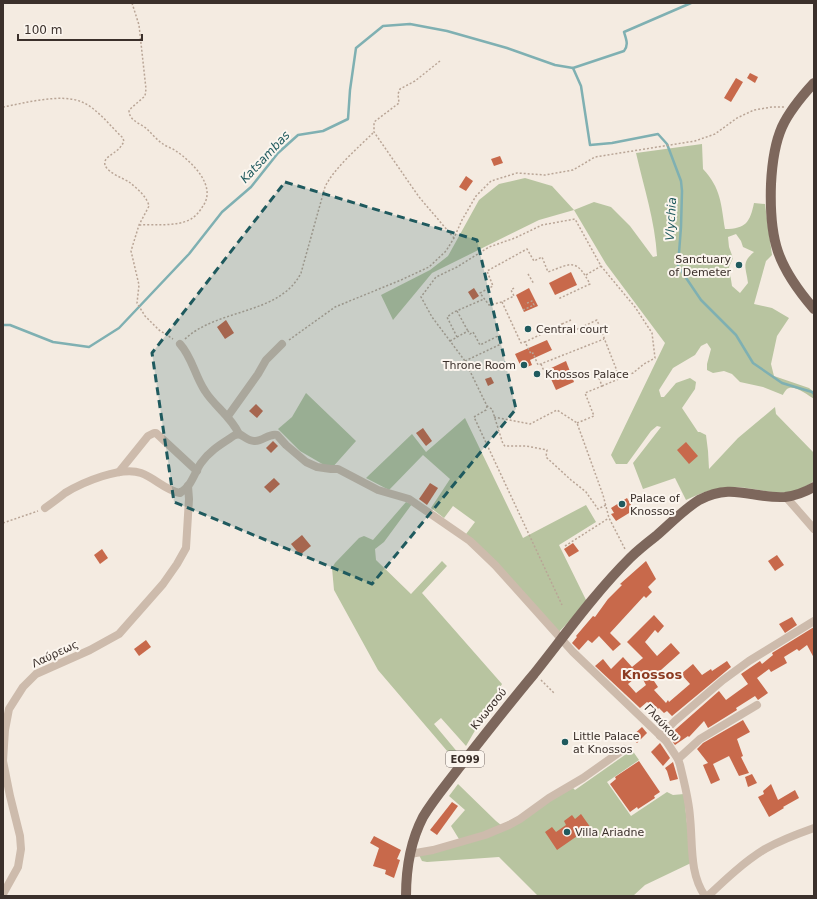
<svg xmlns="http://www.w3.org/2000/svg" width="817" height="899" viewBox="0 0 817 899" font-family="'DejaVu Sans',sans-serif">
<rect width="100%" height="100%" fill="#f4ebe1"/>
<!-- green -->
<g fill="#b8c4a0" fill-rule="evenodd">
<path d="M702 144 703 169C721 188 721 204 725 229 746 229 750 222 754 203L765 204 772 255 766 261 754 304 772 308 789 318 777 336 771 364 774 376 809 388 814 392V399C808 395 794 384 787 389 786 390 783 394 783 395L763 387 740 382 732 374 724 371 713 373 707 370V364L711 349 707 343 701 346 695 355 673 368 659 390 661 397H664L676 383 690 378 696 382 695 389 682 408 698 432H700L706 435 708 451 709 469 738 438 775 407 776 414 814 453V481C784 502 768 489 737 487 719 486 702 492 686 500L675 478 643 489 633 463 661 427 657 426 651 431 627 464H616L611 455 665 343 606 264 574 210 539 220 432 273 393 320 381 295 430 270 448 256 479 200 499 184 525 178 552 186 574 210 594 202 611 207 630 226 653 257 657 256C655 221 644 188 636 153ZM736 234 741 241 743 247 754 252C741 263 746 267 748 283L740 293 732 286 729 267 733 258 729 247 728 237Z"/>
<polygon points="306,393 356,441 331,469 300,451 278,429 292,417"/>
<polygon points="465,418 523,538 586,505 596,522 559,545 587,602 558,633 466,534 475,522 453,506 444,518 431,508 450,479 423,455 389,490 366,478 412,434 426,452"/>
<polygon points="406,502 412,504 384,542 375,549 376,560 411,594 442,561 447,566 422,593 502,684 466,746 441,718 434,724 459,754 454,759 378,670 334,590 332,568 335,563 359,538 364,536 373,540"/>
<polygon points="632,750 639,760 607,782 631,816 667,792 673,795 684,794 691,863 645,885 633,896 538,896 499,857 427,862 422,861 418,853 462,844 451,826 465,810 449,796 458,784 496,821 501,825 573,788 575,790"/>
</g>
<g fill="none" stroke-linecap="round" stroke-linejoin="round">
<!-- stream -->
<g stroke="#7fb0b2" stroke-width="2.5">
<polyline points="573,68 581,86 590,145 612,143 658,134 667,144 681,181 682,191 681,227 678,266 701,300 736,335 753,363 782,383 812,392 814,394"/>
<path d="M3 325H10L53 342 89 347 119 328 189 254 222 212 251 187 278 153 298 135 323 131 348 119 350 90 356 48 383 26 410 24 447 31 507 48 555 65 573 68 624 51C629 45 626 39 624 32L691 3"/>
</g>
</g>
<!-- building -->
<g fill="#c8694b" fill-rule="evenodd">
<polygon points="750,73 758,77 755,83 747,78"/>
<polygon points="736,78 743,82 731,102 724,98"/>
<polygon points="500,156 503,163 494,166 491,159"/>
<polygon points="466,176 473,181 466,191 459,187"/>
<polygon points="571,272 577,285 555,295 549,283"/>
<polygon points="474,288 479,296 473,300 468,292"/>
<polygon points="529,288 538,306 524,312 516,295"/>
<polygon points="226,320 234,333 225,339 217,327"/>
<polygon points="547,340 552,350 530,360 532,365 522,369 515,354"/>
<polygon points="566,361 574,382 556,390 547,370"/>
<polygon points="491,377 494,383 488,386 485,379"/>
<polygon points="256,404 263,411 257,418 249,411"/>
<polygon points="423,428 432,441 426,446 416,433"/>
<polygon points="273,441 278,446 271,453 266,448"/>
<polygon points="686,442 698,456 689,464 677,450"/>
<polygon points="274,478 280,484 270,493 264,487"/>
<polygon points="430,483 438,488 427,505 419,499"/>
<polygon points="627,498 634,510 616,521 611,514 614,513 611,508"/>
<polygon points="302,535 311,546 300,555 291,544"/>
<polygon points="573,543 579,551 569,557 564,549"/>
<polygon points="102,549 108,558 100,564 94,555"/>
<polygon points="777,555 784,565 775,571 768,561"/>
<polygon points="646,561 656,579 648,587 652,592 646,598 644,596 610,633 621,644 613,651 599,636 592,643 588,640 579,650 572,643 577,637 576,636 593,616 595,617 608,599 622,585 620,584"/>
<path d="M654 615 664 626 658 633 655 630 645 642 657 656 671 643 680 653 652 678 658 687 654 690 666 703 668 700 669 702 690 684 681 674 693 664 702 675 711 669 712 671 727 661 731 667 672 716 667 711 664 713 659 708 658 709 647 702 640 708 595 666 603 659 611 669 623 657 632 667 643 658 627 642ZM640 674 646 685 636 693 628 684Z"/>
<polygon points="792,617 797,625 785,633 779,624"/>
<polygon points="814,627 814,658 807,645 799,651 797,649 784,657 787,663 771,672 769,669 757,678 768,693 758,700 755,696 736,708 737,710 708,728 704,721 689,737 688,736 675,745 668,736 719,691 726,700 748,684 741,674 760,661 762,664 773,655 772,653"/>
<polygon points="146,640 151,647 139,656 134,649"/>
<polygon points="743,720 750,732 737,739 743,756 741,757 749,773 739,776 729,756 713,764 720,780 711,784 703,765 708,763 697,749 703,743"/>
<polygon points="642,727 647,733 637,743 631,737"/>
<polygon points="660,743 670,758 663,766 651,752"/>
<polygon points="639,761 660,792 654,796 655,798 638,809 637,807 630,812 610,784 616,779 615,777"/>
<polygon points="673,762 678,779 670,781 667,771 665,768"/>
<polygon points="752,774 757,783 748,787 745,777"/>
<polygon points="771,784 778,800 795,790 799,798 783,807 784,808 769,817 758,797 764,794 763,791"/>
<polygon points="452,802 458,806 437,835 430,830"/>
<polygon points="581,814 593,831 586,837 583,832 557,850 545,832 552,827 556,832 566,825 564,821 572,815 575,819"/>
<polygon points="374,836 401,850 397,859 400,860 394,878 385,874 386,870 373,866 379,848 370,843"/>
</g>
<g fill="none" stroke-linecap="round" stroke-linejoin="round">
<!-- path -->
<g stroke="#b9a596" stroke-width="1.5" stroke-dasharray="2 2" stroke-linecap="butt">
<path d="M132 3 139 25 146 89 145 96 129 110C129 121 140 123 147 129 152 134 157 140 163 144 167 147 172 148 176 151 192 162 217 186 203 206 200 211 196 216 191 219 177 227 155 224 139 225"/>
<polyline points="440,61 415,81 400,89 398,94 399,103 374,122 374,132 419,197 454,238"/>
<path d="M3 107C25 103 61 93 82 102 98 109 110 126 122 137L124 141C119 153 108 154 105 161 102 171 123 178 129 182 137 188 147 197 149 206L139 225 131 251 139 285 137 303 145 316 159 330 173 339"/>
<polyline points="528,274 534,284"/>
<polyline points="586,275 601,266"/>
<path d="M514 288 511 290 514 296 502 302 489 305 480 293 493 286 487 271 527 249 534 261 542 257 548 272C572 263 576 258 590 284L558 299"/>
<polyline points="502,302 521,343 525,342"/>
<polyline points="523,310 534,305 532,301 525,304"/>
<polyline points="457,311 468,331"/>
<polyline points="562,324 571,320"/>
<polyline points="457,337 447,317 454,312 484,299"/>
<path d="M185 339C218 308 280 315 301 273L325 187C334 168 359 147 374 132"/>
<polyline points="289,340 335,307 401,280 429,267 446,251 454,238 462,220 476,196 491,181 517,173 545,175 573,170 595,157 695,141 715,134 737,118 754,110 772,107 784,107"/>
<polyline points="450,341 468,331 470,334 473,332 480,345 500,335"/>
<polyline points="465,361 501,344 497,336"/>
<polyline points="541,364 544,371"/>
<polyline points="602,386 633,373 644,364 655,358 652,333 635,307 601,266 575,219 542,225 515,238 489,247 457,267 436,277 421,297 432,317 465,361 487,406 492,409 503,444 505,446 526,446 547,450 546,457 571,480 586,492 598,509 606,505"/>
<polyline points="487,406 486,410 474,417 562,605"/>
<polyline points="494,417 530,424 557,410 577,423 603,495 609,518 625,549"/>
<polyline points="577,423 594,416 585,393 602,386 599,378 617,371 597,320 567,334 562,324 525,342 531,354 533,353 538,365 604,339"/>
<polyline points="3,523 38,511"/>
<polyline points="565,546 609,518"/>
<polyline points="541,680 554,693"/>
</g>
<!-- minor -->
<g stroke="#cdbbac" stroke-width="8">
<path d="M180 344C192 357 195 376 205 391 215 407 230 415 239 434"/>
<polyline points="228,416 258,374 266,360 282,344"/>
<polyline points="119,472 148,436 154,433 156,433 197,471"/>
<polyline points="786,497 814,529"/>
<path d="M45 508C52 503 59 498 65 493 83 482 121 466 141 473 155 478 165 490 180 493 192 486 194 473 201 463 210 450 223 443 235 435L239 434C244 436 248 441 254 441 263 442 268 433 277 435L286 445 306 462 317 467 331 469H338L378 490 409 499 470 541 495 565 573 652 666 741 678 759 680 765C684 782 689 800 690 817 693 844 689 873 705 896"/>
<polyline points="660,736 675,721 723,680 749,661 814,621"/>
<polyline points="678,759 700,739 757,705"/>
<polyline points="410,854 433,850 485,835 509,825 520,819 549,798 583,778 624,749"/>
<polyline points="3,894 18,867 21,849 20,836 10,796 3,761 5,730 9,709 23,687 36,674 90,650 119,634 163,584 177,564 186,548 189,499 188,486"/>
<path d="M708 896C726 879 744 862 765 849 781 840 797 834 814 828"/>
</g>
<!-- major -->
<g stroke="#7d675c" stroke-width="10">
<path d="M814 83C802 96 790 110 782 127 774 145 772 164 771 184 769 240 777 266 814 309"/>
<path d="M406 896C406 869 410 842 423 817 433 800 446 785 458 769 483 737 508 705 534 674 565 635 594 594 630 558 638 550 647 543 656 536 670 524 683 510 699 500 733 482 752 499 785 497 795 496 805 492 814 487"/>
</g>
</g>
<!-- marked area -->
<path fill="#1f5a5e" fill-opacity="0.2" stroke="#1f5a5e" stroke-width="3" stroke-dasharray="8 5" stroke-linejoin="round" d="M285 182 477 240 516 409 372 584 174 502 152 353Z"/>
<!-- markers -->
<g fill="#1f5a5e" stroke="#fbf5ee" stroke-width="1.5">
<circle cx="739" cy="265" r="4"/>
<circle cx="528" cy="329" r="4"/>
<circle cx="524" cy="365" r="4"/>
<circle cx="537" cy="374" r="4"/>
<circle cx="622" cy="504" r="4"/>
<circle cx="565" cy="742" r="4"/>
<circle cx="567" cy="832" r="4"/>
</g>
<g text-anchor="middle" dominant-baseline="central" stroke-width="4" stroke-linejoin="round" paint-order="stroke">
<!-- shield labels -->
<rect fill="#fbf5ee" stroke="#756b66" stroke-width="1" x="446" y="751" width="38" height="16" rx="3"/>
<g font-size="10" font-weight="bold" fill="#3b302b">
<text x="465" y="759">ΕΟ99</text>
</g>
<!-- poi labels -->
<g font-size="11" fill="#3b302b" stroke="#fbf5ee" text-anchor="start">
<text x="731" y="259" text-anchor="end">Sanctuary<tspan x="731" dy="13">of Demeter</tspan></text>
<text x="536" y="329">Central court</text>
<text x="516" y="365" text-anchor="end">Throne Room</text>
<text x="545" y="374">Knossos Palace</text>
<text x="630" y="498">Palace of<tspan x="630" dy="13">Knossos</tspan></text>
<text x="573" y="736">Little Palace<tspan x="573" dy="13">at Knossos</tspan></text>
<text x="575" y="832">Villa Ariadne</text>
</g>
<!-- street labels -->
<g font-size="11" fill="#3b302b" stroke="#fbf5ee">
<text transform="translate(55 654) rotate(-25)">Λαύρεως</text>
<text transform="translate(489 709) rotate(-51)">Κνωσσού</text>
<text transform="translate(662 723) rotate(47)">Γλαύκου</text>
</g>
<!-- water labels -->
<g font-size="12" font-style="italic" fill="#1f5a5e" stroke="#fbf5ee">
<text transform="translate(265 157) rotate(-47)">Katsambas</text>
<text transform="translate(671 219) rotate(-87)">Vlychia</text>
</g>
<!-- quarter labels -->
<g font-size="13" font-weight="bold" fill="#8c3b22" stroke="#fbf5ee">
<text x="652" y="674">Knossos</text>
</g>
</g>
<!-- border -->
<rect width="817" height="899" fill="none" stroke="#3b302b" stroke-width="8"/>
<!-- scale -->
<path d="M18 34v6h124v-6" fill="none" stroke="#3b302b" stroke-width="2"/>
<text x="24" y="34" font-size="12" fill="#3b302b" stroke="#fbf5ee" stroke-width="3" paint-order="stroke">100 m</text>
</svg>
